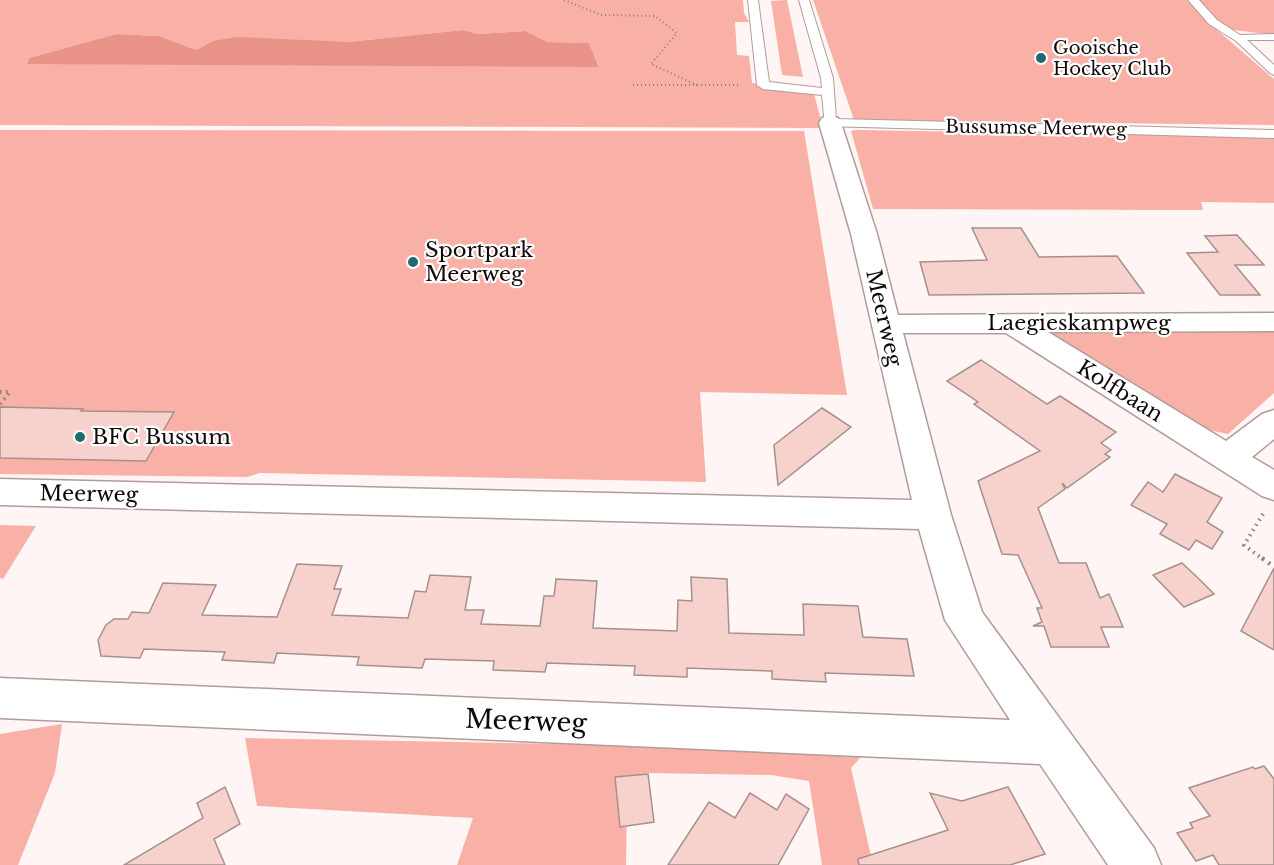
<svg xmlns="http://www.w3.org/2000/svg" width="1274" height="865" viewBox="0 0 1274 865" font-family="'Libre Baskerville',serif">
<rect width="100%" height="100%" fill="#fff5f4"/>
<!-- green -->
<g fill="#f8b0a7" fill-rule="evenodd">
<path d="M0 0H743L744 13 749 22H735L737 55 749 56 752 83 813 90 823 128 0 125ZM463 30 478 34 525 31 548 42 589 43 599 66 27 63 29 58 116 34 159 36 196 50 213 41 348 42Z"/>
<polygon points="787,0 803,77 782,75 771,1"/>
<polygon points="813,0 1274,0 1274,35 1234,30 1223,24 1217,30 1274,79 1274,125 854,120"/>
<polygon points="0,130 804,131 847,395 700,392 706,482 260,473 247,477 0,474"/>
<polygon points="856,130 1272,137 1274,138 1274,203 1201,202 1203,210 873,209 851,131"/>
<polygon points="1274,320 1274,393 1228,434 1209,430 1053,334 1051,329"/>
<polygon points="0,525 36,526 3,579 0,578"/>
<polygon points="62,724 55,773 18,865 0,865 0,734"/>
<polygon points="245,738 867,750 851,768 873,865 822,865 809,781 771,775 647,773 627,789 626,865 457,865 473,818 257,806"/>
</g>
<!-- water -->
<polygon fill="#e89288" points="463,30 478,34 525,31 548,42 589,43 599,67 27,64 29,58 116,34 159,36 196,50 213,41 237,37 348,42"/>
<!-- building -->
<g fill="#f7d2cd" stroke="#a6908d" stroke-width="1.5">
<polygon points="972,228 1021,228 1039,257 1117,256 1144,293 929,295 920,262 987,260"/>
<polygon points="1237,235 1264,265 1235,265 1260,295 1220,295 1187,253 1218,252 1205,236"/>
<polygon points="981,360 1047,404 1060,396 1116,432 1101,443 1111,450 1105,454 1110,457 1067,488 1062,483 1065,489 1038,508 1059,563 1086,563 1100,598 1109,594 1123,627 1101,627 1109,647 1051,647 1044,626 1033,626 1042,622 1037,608 1042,608 1018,555 1002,554 978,481 1040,451 974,404 978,402 947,381"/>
<polygon points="0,407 83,409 81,411 174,412 146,461 0,458"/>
<polygon points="822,408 851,427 778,485 774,445"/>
<polygon points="1175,474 1222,498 1207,522 1223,532 1212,549 1196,540 1189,550 1160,534 1167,524 1131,505 1148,482 1163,492"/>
<polygon points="1182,563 1198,578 1214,594 1184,607 1153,575"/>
<polygon points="297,564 342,566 334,589 341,589 332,615 408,618 415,591 426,592 430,575 471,577 465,610 484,610 481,624 540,626 544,596 554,596 556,579 597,581 593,628 677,631 678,600 692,601 691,577 727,579 729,633 804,635 803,604 858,606 863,637 907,639 914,676 825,673 826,682 772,679 772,671 687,668 687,677 634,675 635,666 547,663 545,672 493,670 494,661 425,659 422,668 357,665 359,657 277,653 274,663 222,660 225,652 144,649 140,658 101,656 98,640 106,625 114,619 128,619 132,612 149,613 163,583 216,585 202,615 277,617"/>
<polygon points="1274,568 1274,650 1241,631"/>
<polygon points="1264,766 1274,779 1274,865 1219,865 1213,855 1196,861 1177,833 1193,828 1190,823 1210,816 1189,788 1253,767 1255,769"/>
<polygon points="648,774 654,822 620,827 615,777"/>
<polygon points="225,787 240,824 214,839 225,865 124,865 203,818 197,803"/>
<polygon points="1008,787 1045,854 1010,865 859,865 858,859 948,830 930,793 962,801"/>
<polygon points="750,793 777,810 786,794 809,809 778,865 668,865 709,802 735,818"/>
</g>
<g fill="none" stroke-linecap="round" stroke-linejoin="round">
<!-- service casing -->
<g stroke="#b29c99" stroke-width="2">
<g id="service">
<polygon points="748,0 758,0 769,82 822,88 821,78 799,0 809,0 833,78 836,119 1274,130 1274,138 825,126 822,95 763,89 757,85"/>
<polygon points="1188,0 1199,0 1217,20 1240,35 1274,34 1274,40 1247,40 1274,65 1274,75 1270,73 1236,41 1209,24"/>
</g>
</g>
<!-- minor casing -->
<g stroke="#b29c99" stroke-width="3">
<polygon id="minor" points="830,116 838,118 841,123 877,234 898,315 1274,313 1274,331 1048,332 1226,441 1262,414 1274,410 1274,439 1252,457 1274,470 1274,500 1262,496 1006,333 903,333 951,515 982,612 1154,848 1161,865 1108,865 1040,764 0,718 0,678 1010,720 945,620 919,529 0,505 0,479 912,500 851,234 819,123 822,118"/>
</g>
<!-- path-far2 -->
<g stroke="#898080" stroke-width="2" stroke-dasharray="1 3" stroke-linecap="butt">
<polyline points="564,0 601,15 655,16 677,33 651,64 699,86"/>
<polyline points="633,85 741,85"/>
</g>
<!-- path-far1 -->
<g stroke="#898080" stroke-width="4" stroke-dasharray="1.5 4.5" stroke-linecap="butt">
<polyline points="0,392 10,392 0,404"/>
<polyline points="1263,514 1244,545 1264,560"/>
</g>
<!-- path -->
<polyline stroke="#898080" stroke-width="4.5" stroke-dasharray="2 6" stroke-linecap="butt" points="1262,558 1274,567"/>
<!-- service -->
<use href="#service" fill="#fff" fill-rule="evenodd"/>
<!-- minor -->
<use href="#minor" fill="#fff" fill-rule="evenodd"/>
</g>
<!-- markers -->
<g fill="#1e6972" stroke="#fff" stroke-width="2">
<circle cx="1041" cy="58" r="6"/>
<circle cx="413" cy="262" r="6"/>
<circle cx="80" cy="437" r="6"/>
</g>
<g text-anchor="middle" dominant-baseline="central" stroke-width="4.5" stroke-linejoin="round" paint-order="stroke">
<!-- far-poi labels -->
<g font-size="18" fill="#110909" stroke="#fff" text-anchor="start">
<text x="1053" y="48">Gooische<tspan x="1053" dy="21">Hockey Club</tspan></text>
</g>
<!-- far-street labels -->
<g font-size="18" fill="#110909" stroke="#fff">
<text transform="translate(1036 128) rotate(1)">Bussumse Meerweg</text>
</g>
<!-- poi labels -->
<g font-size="21" fill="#110909" stroke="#fff" text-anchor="start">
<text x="425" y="250">Sportpark<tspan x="425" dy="24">Meerweg</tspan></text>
<text x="92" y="437">BFC Bussum</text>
</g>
<!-- street labels -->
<g font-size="21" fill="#110909" stroke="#fff">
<text transform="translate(884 318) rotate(77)">Meerweg</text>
<text x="1079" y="323">Laegieskampweg</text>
<text transform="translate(1120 391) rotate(32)">Kolfbaan</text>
<text transform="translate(89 494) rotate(1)">Meerweg</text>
</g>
<!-- near-street labels -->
<g font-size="26" fill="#110909" stroke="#fff">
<text transform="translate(526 721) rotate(2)">Meerweg</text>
</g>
</g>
</svg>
